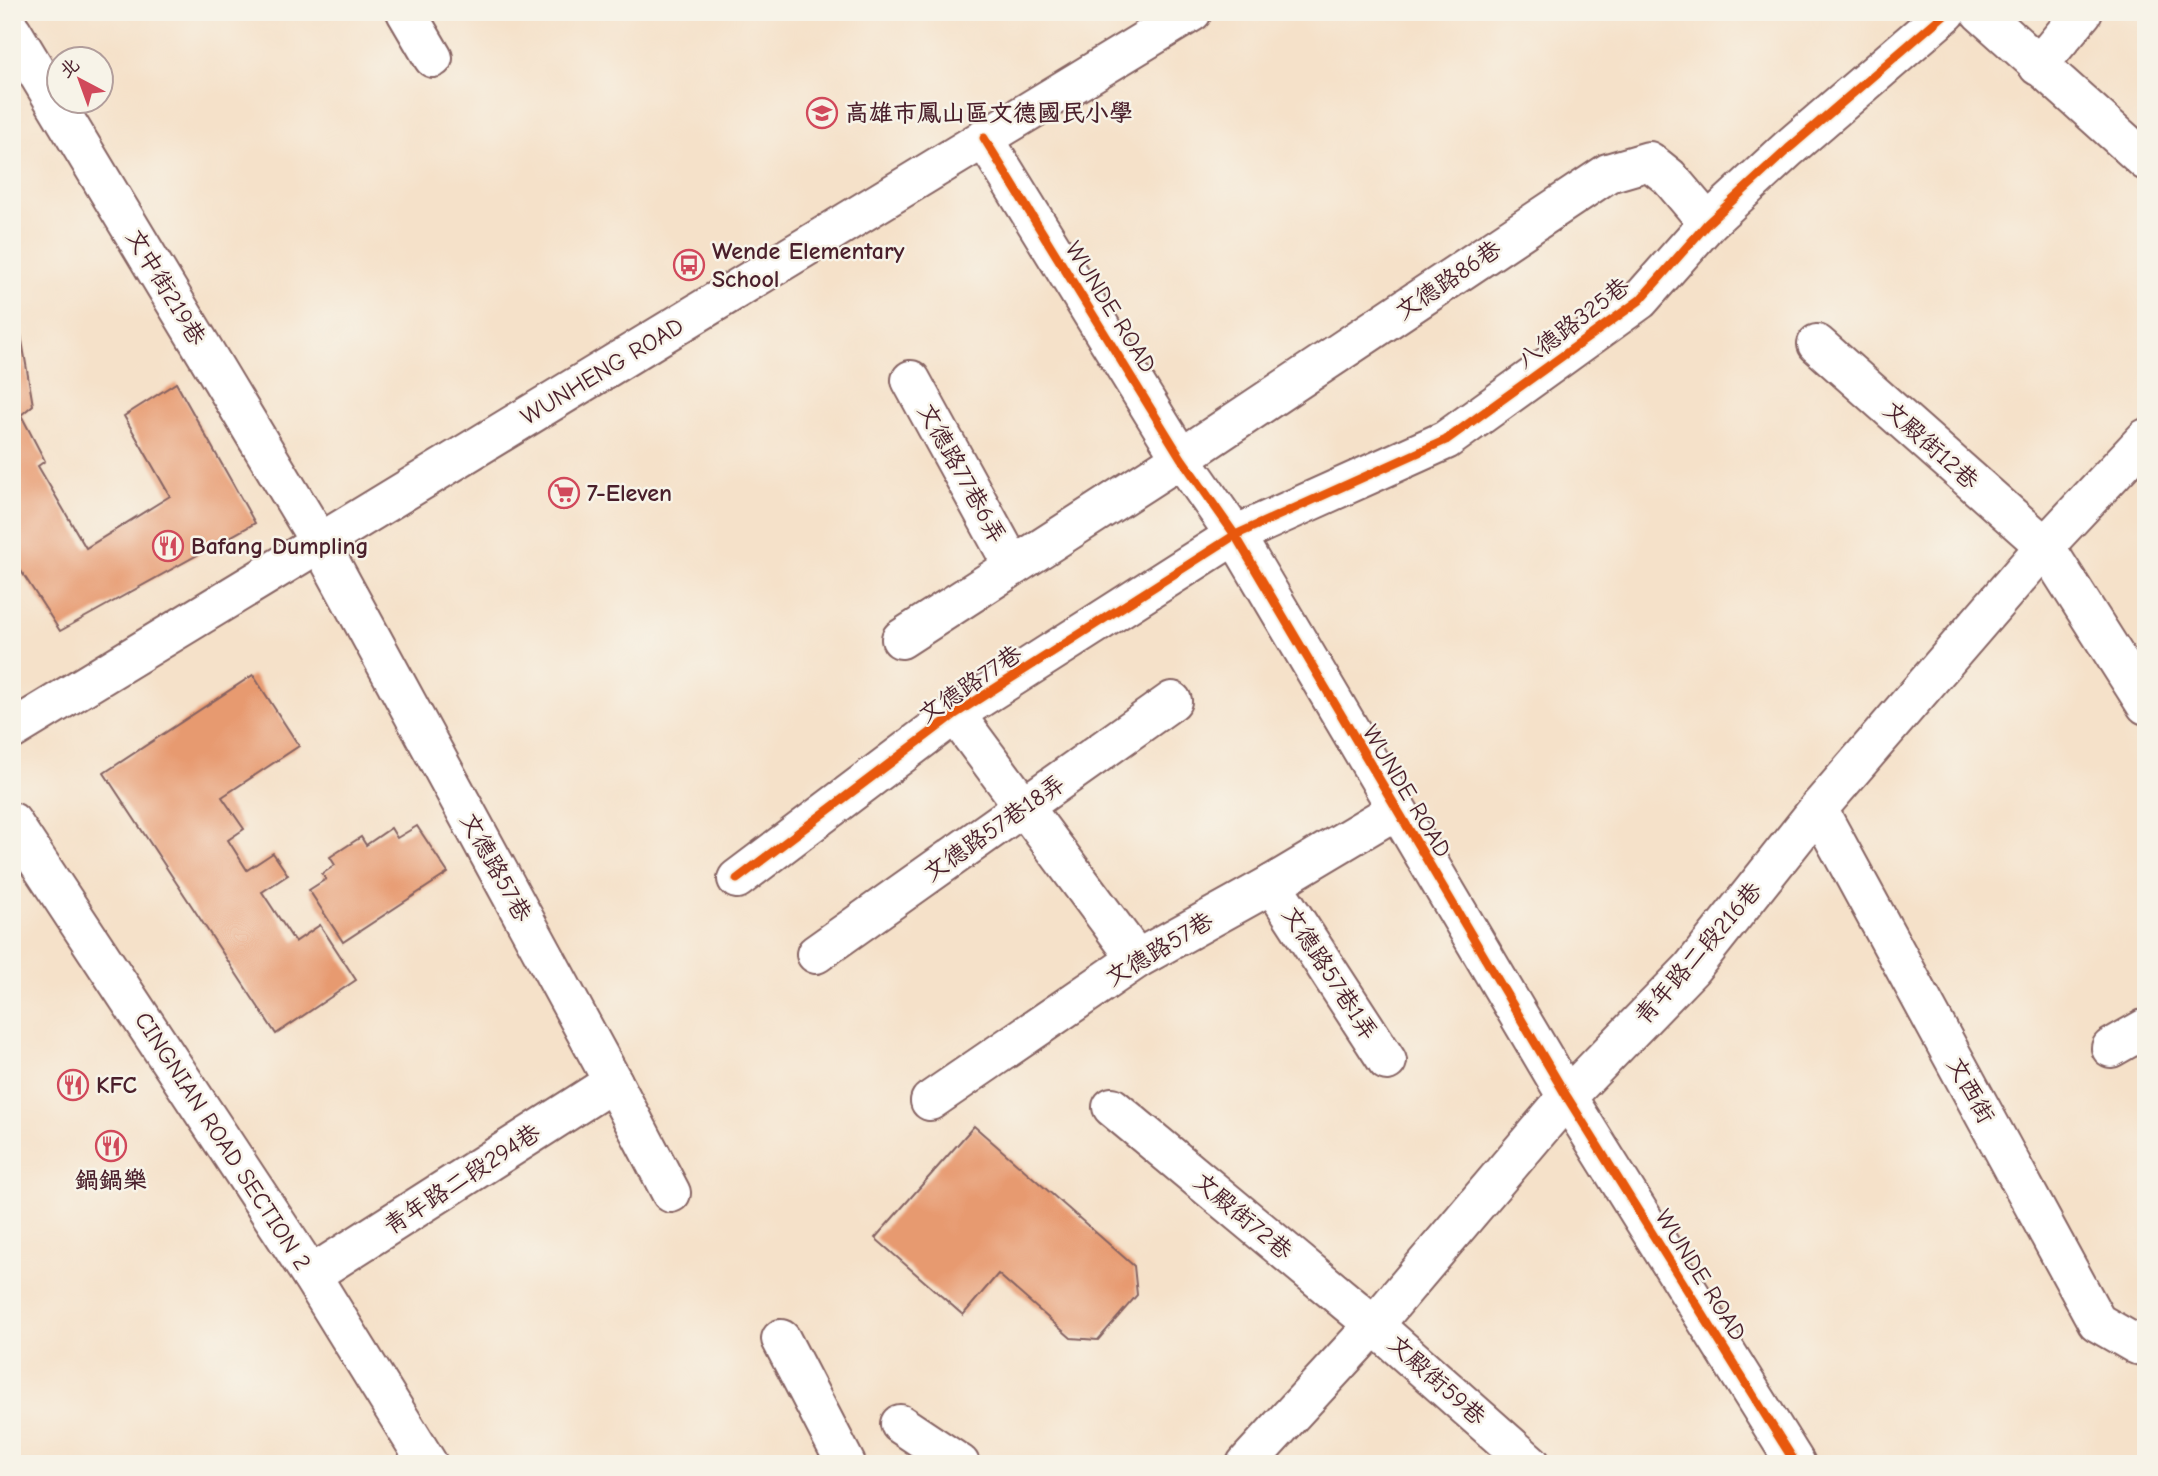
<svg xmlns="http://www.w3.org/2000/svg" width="2158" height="1476" viewBox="0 0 2158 1476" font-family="'Comic Neue','LXGW WenKai TC',sans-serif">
<rect width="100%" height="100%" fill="#f7f3e8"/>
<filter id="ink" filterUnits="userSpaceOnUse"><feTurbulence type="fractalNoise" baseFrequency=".0143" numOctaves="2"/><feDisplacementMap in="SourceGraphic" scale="14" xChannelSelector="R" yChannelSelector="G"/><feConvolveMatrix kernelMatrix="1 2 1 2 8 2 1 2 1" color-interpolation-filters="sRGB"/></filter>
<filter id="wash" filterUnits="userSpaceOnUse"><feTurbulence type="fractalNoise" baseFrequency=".00686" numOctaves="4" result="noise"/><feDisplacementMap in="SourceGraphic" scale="28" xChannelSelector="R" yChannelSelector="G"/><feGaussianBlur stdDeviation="1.57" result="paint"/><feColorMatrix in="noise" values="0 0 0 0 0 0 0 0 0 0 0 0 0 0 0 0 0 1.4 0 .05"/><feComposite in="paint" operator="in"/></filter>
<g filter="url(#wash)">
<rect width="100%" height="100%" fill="#f5e1c9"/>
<g id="blocks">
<!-- building -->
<g fill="#e79a70">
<polygon points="14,294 33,405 21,415 45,461 38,466 86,548 170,496 124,416 176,383 255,523 60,631 12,557 12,490 15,489 12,486"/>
<polygon points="253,675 299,746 222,797 244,829 228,840 247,870 273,853 288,875 262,892 295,942 320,925 356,980 276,1034 104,773"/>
<polygon points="417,826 448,873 343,942 309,890 326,879 322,874 335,865 330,857 361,837 366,845 391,828 397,838"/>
<polygon points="974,1126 1134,1266 1137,1295 1098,1340 1071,1338 998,1274 963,1315 875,1238"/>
</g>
</g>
</g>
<g filter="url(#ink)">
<use href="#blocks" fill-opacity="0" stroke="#866362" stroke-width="2"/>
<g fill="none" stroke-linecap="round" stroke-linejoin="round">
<!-- minor casing -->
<g stroke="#866362" stroke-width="42">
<g id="minor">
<polyline points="406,12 433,58"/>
<polyline points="1980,12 2146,161"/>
<polyline points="12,31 320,543 613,1082 671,1193"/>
<polyline points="2038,66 2083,12"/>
<polyline points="984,138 1181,458 1235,535 1567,1097 1796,1464"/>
<polyline points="1817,344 2045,546 2146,705"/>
<polyline points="911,380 1013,566"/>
<polyline points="901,639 1181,458 1608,173 1649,161 1669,177 1708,223"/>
<polyline points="955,714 1137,959"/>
<polyline points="12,730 1192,12"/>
<polyline points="1818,809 2097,1322 2137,1345 2146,1340"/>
<polyline points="12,822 311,1275 428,1464"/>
<polyline points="737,879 955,714 1235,535 1446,440 1640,300 1708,223 1788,149 1947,12"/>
<polyline points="1272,884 1387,1061"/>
<polyline points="816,954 1172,701"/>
<polyline points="2111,1048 2146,1028"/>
<polyline points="930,1101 1137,959 1272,884 1396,810"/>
<polyline points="1112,1107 1374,1325 1531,1464"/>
<polyline points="311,1275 613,1082"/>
<polyline points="781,1339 846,1464"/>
<polyline points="900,1424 960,1464"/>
<polyline points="1246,1464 1374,1325 1567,1097 1691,969 1818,809 2045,546 2146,438"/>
</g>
</g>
<!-- minor -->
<use href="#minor" stroke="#fff" stroke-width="38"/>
<!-- cycleway casing -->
<g stroke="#f7f3e8" stroke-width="13">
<g id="cycleway">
<polyline points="984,138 1181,458 1235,535 1567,1097 1796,1464"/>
<polyline points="737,879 955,714 1235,535 1446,440 1640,300 1708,223 1788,149 1947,12"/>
</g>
</g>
<!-- cycleway -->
<use href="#cycleway" stroke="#e8590c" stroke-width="9"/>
</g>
</g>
<!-- icons -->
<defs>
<g id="school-ring" transform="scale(1.575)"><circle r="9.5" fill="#f7f3e8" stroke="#d1495b" stroke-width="1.5"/><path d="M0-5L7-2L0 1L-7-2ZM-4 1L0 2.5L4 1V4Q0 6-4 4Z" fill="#d1495b"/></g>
<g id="bus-ring" transform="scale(1.575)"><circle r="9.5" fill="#f7f3e8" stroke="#d1495b" stroke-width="1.5"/><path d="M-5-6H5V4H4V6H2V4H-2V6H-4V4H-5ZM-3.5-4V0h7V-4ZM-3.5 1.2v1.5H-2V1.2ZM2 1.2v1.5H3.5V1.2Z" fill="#d1495b"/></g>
<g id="supermarket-ring" transform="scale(1.575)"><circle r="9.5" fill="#f7f3e8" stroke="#d1495b" stroke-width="1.5"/><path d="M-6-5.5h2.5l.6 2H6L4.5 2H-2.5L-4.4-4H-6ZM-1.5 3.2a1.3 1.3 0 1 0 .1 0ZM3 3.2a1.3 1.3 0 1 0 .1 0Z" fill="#d1495b"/></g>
<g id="restaurant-ring" transform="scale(1.575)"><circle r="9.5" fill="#f7f3e8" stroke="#d1495b" stroke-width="1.5"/><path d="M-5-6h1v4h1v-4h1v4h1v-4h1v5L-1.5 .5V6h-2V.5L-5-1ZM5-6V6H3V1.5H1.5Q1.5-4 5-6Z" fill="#d1495b"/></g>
</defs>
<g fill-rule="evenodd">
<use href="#school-ring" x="822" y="113"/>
<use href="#bus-ring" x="689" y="265"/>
<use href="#supermarket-ring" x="564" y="493"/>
<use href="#restaurant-ring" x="168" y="546"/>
<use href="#restaurant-ring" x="73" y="1085"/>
<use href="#restaurant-ring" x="111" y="1146"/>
</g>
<g text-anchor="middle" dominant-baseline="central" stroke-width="5" stroke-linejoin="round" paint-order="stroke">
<!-- poi labels -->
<g font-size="24" font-weight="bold" fill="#4a1f2b" stroke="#f7f3e8" text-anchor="start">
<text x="845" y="113">高雄市鳳山區文德國民小學</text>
<text x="712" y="251">Wende Elementary<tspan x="712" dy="28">School</tspan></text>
<text x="587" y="493">7-Eleven</text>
<text x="191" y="546">Bafang Dumpling</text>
<text x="96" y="1085">KFC</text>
<text x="111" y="1180" text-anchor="middle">鍋鍋樂</text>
</g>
<!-- street labels -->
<g font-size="24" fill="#4a1f2b" stroke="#f7f3e8">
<text transform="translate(1448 280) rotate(-34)">文德路86巷</text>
<text transform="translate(166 287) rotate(59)">文中街219巷</text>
<text transform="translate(1111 307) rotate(58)">WUNDE ROAD</text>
<text transform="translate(1573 323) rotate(-37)">八德路325巷</text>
<text transform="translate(602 371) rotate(-31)">WUNHENG ROAD</text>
<text transform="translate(1931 445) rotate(42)">文殿街12巷</text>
<text transform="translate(962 473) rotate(61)">文德路77巷6弄</text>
<text transform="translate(970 684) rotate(-34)">文德路77巷</text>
<text transform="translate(1407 791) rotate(59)">WUNDE ROAD</text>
<text transform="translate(994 828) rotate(-35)">文德路57巷18弄</text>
<text transform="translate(496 867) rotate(61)">文德路57巷</text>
<text transform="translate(1159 949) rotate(-31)">文德路57巷</text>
<text transform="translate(1698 953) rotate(-49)">青年路二段216巷</text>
<text transform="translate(1330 973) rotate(57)">文德路57巷1弄</text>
<text transform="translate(1971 1090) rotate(61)">文西街</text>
<text transform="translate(223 1141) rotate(57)">CINGNIAN ROAD SECTION 2</text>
<text transform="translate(462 1179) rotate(-33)">青年路二段294巷</text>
<text transform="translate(1243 1216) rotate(40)">文殿街72巷</text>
<text transform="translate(1701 1275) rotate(58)">WUNDE ROAD</text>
<text transform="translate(1437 1380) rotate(42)">文殿街59巷</text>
</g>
</g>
<!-- margin -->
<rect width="2158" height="1476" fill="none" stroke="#f7f3e8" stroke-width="42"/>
<!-- north arrow -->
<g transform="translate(80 80) rotate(319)"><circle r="33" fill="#f7f3e8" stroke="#b29e9c" stroke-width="2"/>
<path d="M0-5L12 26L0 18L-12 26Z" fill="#d1495b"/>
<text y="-10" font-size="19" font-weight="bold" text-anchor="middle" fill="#4a1f2b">北</text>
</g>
</svg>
